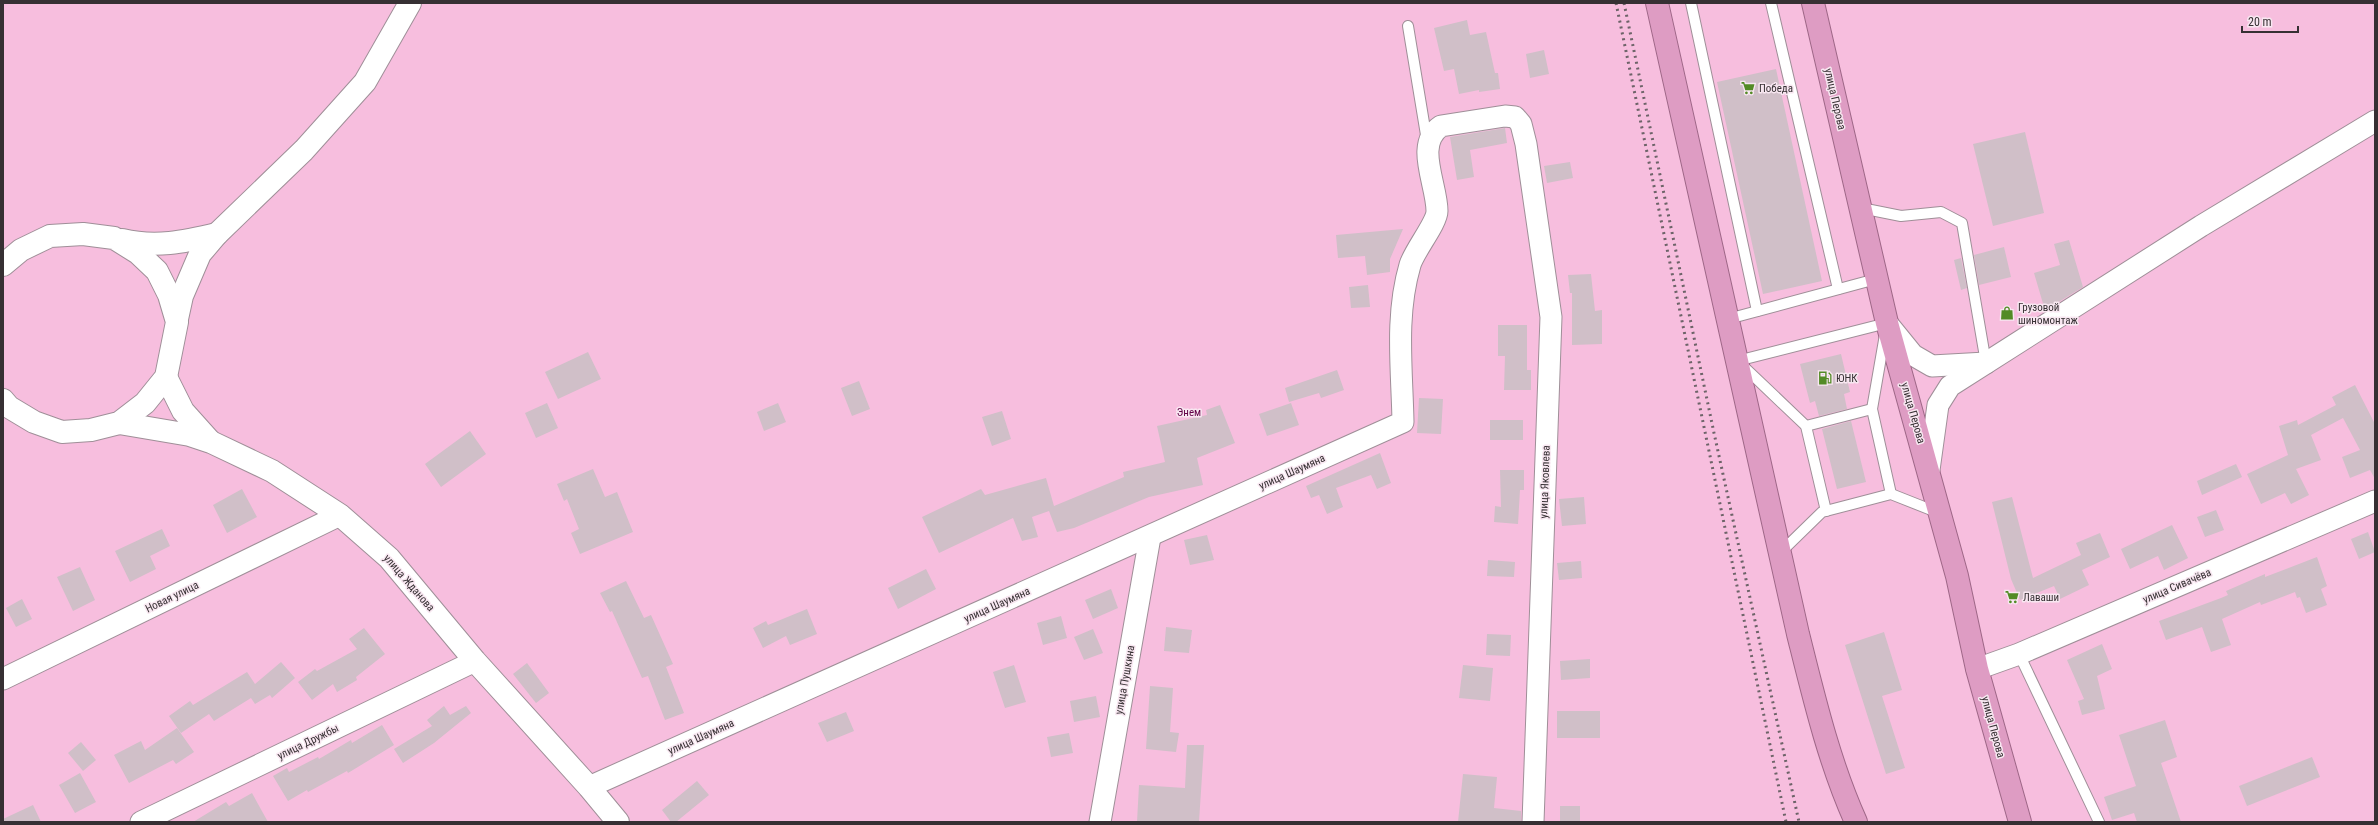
<svg xmlns="http://www.w3.org/2000/svg" width="2378" height="825" viewBox="0 0 2378 825" font-family="'Roboto Condensed',sans-serif">
<rect width="100%" height="100%" fill="#ebdae3"/>
<!-- green -->
<rect fill="#f7bede" x="3" y="3" width="2372" height="819"/>
<!-- building -->
<g fill="#d0bfc8">
<polygon points="1467,20 1470,35 1486,32 1495,73 1498,73 1500,89 1479,92 1479,90 1459,94 1454,69 1444,71 1434,28"/>
<polygon points="1544,50 1549,74 1530,78 1526,54"/>
<polygon points="1776,69 1822,281 1763,294 1717,82"/>
<polygon points="1505,128 1507,143 1470,150 1474,177 1457,180 1450,137"/>
<polygon points="2025,132 2044,213 1993,226 1973,144"/>
<polygon points="1570,162 1573,178 1547,183 1544,166"/>
<polygon points="1403,229 1390,259 1390,272 1367,275 1365,256 1338,258 1336,235"/>
<polygon points="2069,240 2083,287 2057,303 2044,307 2034,273 2060,265 2054,244"/>
<polygon points="2004,247 2011,277 1979,285 1974,255"/>
<polygon points="1961,258 1967,288 1961,290 1954,260"/>
<polygon points="1591,274 1595,311 1602,310 1602,344 1572,345 1572,293 1570,293 1568,275"/>
<polygon points="1368,285 1370,307 1351,308 1349,287"/>
<polygon points="1498,325 1527,325 1527,370 1531,370 1531,390 1504,390 1505,356 1498,356"/>
<polygon points="588,352 601,379 558,399 545,372"/>
<polygon points="1841,354 1850,392 1844,394 1847,409 1819,416 1815,401 1810,403 1800,364"/>
<polygon points="1337,370 1344,390 1321,398 1319,393 1289,402 1285,388"/>
<polygon points="859,381 870,409 852,416 841,388"/>
<polygon points="2355,385 2375,424 2375,479 2370,470 2350,478 2342,457 2360,450 2343,418 2311,435 2321,460 2296,469 2309,495 2291,504 2285,493 2261,504 2247,474 2288,455 2279,426 2297,420 2298,425 2336,405 2332,397"/>
<polygon points="1419,398 1443,399 1441,434 1417,433"/>
<polygon points="547,403 558,428 536,438 525,413"/>
<polygon points="778,403 786,422 764,431 757,412"/>
<polygon points="1291,403 1299,425 1267,436 1259,414"/>
<polygon points="1220,405 1235,443 1197,458 1203,485 1149,497 1074,528 1057,532 1049,511 1032,517 1038,537 1022,541 1013,518 939,553 922,517 981,489 985,495 1046,478 1054,506 1124,477 1123,472 1165,462 1157,426 1207,415 1206,410"/>
<polygon points="1002,411 1011,439 992,446 982,417"/>
<rect x="1490" y="420" width="33" height="20"/>
<polygon points="1851,421 1866,482 1837,489 1822,429"/>
<polygon points="470,431 486,454 441,487 425,464"/>
<polygon points="1380,453 1391,483 1377,489 1371,475 1336,488 1343,507 1327,514 1319,495 1311,498 1306,486"/>
<polygon points="2236,464 2242,477 2202,495 2197,481"/>
<polygon points="593,469 605,497 617,492 633,532 580,554 571,533 579,529 567,499 564,501 557,484"/>
<polygon points="1500,470 1524,470 1524,490 1520,490 1518,524 1494,522 1495,506 1501,507"/>
<polygon points="242,489 257,517 227,533 213,505"/>
<polygon points="1584,497 1586,524 1562,526 1559,499"/>
<polygon points="2012,497 2033,578 2081,555 2076,543 2100,533 2110,557 2082,570 2089,585 2060,599 2054,586 2020,600 2011,579 1992,502"/>
<polygon points="2216,510 2224,530 2205,537 2197,517"/>
<polygon points="2172,525 2188,558 2164,570 2158,556 2130,569 2121,549"/>
<polygon points="162,529 170,546 150,556 156,569 130,582 115,551"/>
<polygon points="2368,532 2375,552 2359,559 2351,539"/>
<polygon points="1207,535 1214,560 1190,565 1184,540"/>
<polygon points="2317,557 2327,586 2321,589 2327,605 2306,613 2300,597 2297,598 2295,592 2261,605 2260,602 2222,619 2231,645 2211,652 2202,627 2166,640 2159,621 2221,598 2228,595 2226,591 2265,574 2265,577"/>
<polygon points="1488,560 1515,562 1514,577 1487,576"/>
<polygon points="1581,561 1582,578 1559,580 1557,563"/>
<polygon points="80,567 95,600 73,611 57,577"/>
<polygon points="926,569 936,589 898,609 888,588"/>
<polygon points="626,581 644,618 651,615 673,664 666,667 684,713 665,720 648,676 642,678 612,611 610,612 600,593"/>
<polygon points="1111,589 1118,608 1093,619 1085,600"/>
<polygon points="22,599 32,619 16,627 6,608"/>
<polygon points="807,609 817,634 790,645 786,636 763,648 753,628 766,621 768,625"/>
<polygon points="1061,616 1067,638 1043,645 1037,623"/>
<polygon points="1166,627 1192,630 1189,653 1164,651"/>
<polygon points="364,628 385,654 356,677 357,680 337,692 333,684 312,700 298,682 315,669 317,671 357,649 349,639"/>
<polygon points="1093,629 1103,653 1084,660 1074,637"/>
<polygon points="1884,632 1902,690 1882,696 1905,768 1886,774 1845,645"/>
<polygon points="1487,634 1511,635 1510,656 1486,655"/>
<polygon points="2102,644 2112,669 2097,676 2105,709 2082,715 2078,701 2084,699 2067,660"/>
<polygon points="1590,659 1590,678 1561,680 1560,661"/>
<polygon points="281,662 295,678 272,698 270,695 255,704 251,698 214,721 209,714 181,733 169,716 190,701 193,705 247,672 255,684"/>
<polygon points="527,663 549,693 536,703 513,674"/>
<polygon points="1014,665 1026,702 1005,708 993,672"/>
<polygon points="1463,665 1493,668 1490,701 1459,698"/>
<polygon points="1150,686 1173,688 1170,732 1179,733 1176,752 1146,749"/>
<polygon points="1096,696 1100,717 1074,722 1070,701"/>
<polygon points="444,706 450,715 466,706 471,713 434,743 403,763 394,749 432,726 427,720"/>
<rect x="1557" y="711" width="43" height="27"/>
<polygon points="846,712 854,731 827,742 818,723"/>
<polygon points="2165,720 2177,757 2161,763 2181,822 2137,822 2134,813 2112,820 2104,797 2136,786 2119,735"/>
<polygon points="382,725 394,745 348,773 347,771 308,792 307,790 288,801 273,776 287,768 289,772 318,757 319,759 351,740 352,743"/>
<polygon points="177,728 194,752 176,764 173,760 129,783 114,755 141,741 145,750"/>
<polygon points="1069,733 1073,753 1051,757 1047,737"/>
<polygon points="81,742 96,760 83,771 68,753"/>
<polygon points="1187,745 1204,745 1199,822 1137,822 1139,785 1185,788"/>
<polygon points="2312,757 2320,777 2247,806 2239,786"/>
<polygon points="80,773 96,802 75,813 59,785"/>
<polygon points="1463,774 1497,777 1494,808 1521,811 1521,822 1458,822"/>
<polygon points="697,781 709,795 676,822 671,822 662,810"/>
<polygon points="252,793 268,822 193,822 226,802 229,806"/>
<polygon points="33,805 41,822 3,822 3,819"/>
<rect x="1560" y="806" width="20" height="16"/>
</g>
<g fill="none" stroke-linecap="round" stroke-linejoin="round">
<!-- service casing -->
<g stroke="#9f8f98" stroke-width="12">
<g id="service">
<polyline points="1691,3 1757,311"/>
<polyline points="1771,3 1838,289"/>
<polyline points="1408,26 1427,141"/>
<polyline points="1861,208 1901,216 1941,212 1962,223 1986,363"/>
<polyline points="1728,319 1876,279"/>
<polyline points="1737,361 1887,323 1872,409 1891,494"/>
<polyline points="1742,365 1806,426 1826,511"/>
<polyline points="1806,426 1872,409"/>
<polyline points="1781,552 1822,512 1891,494 1939,513"/>
<polyline points="2019,654 2099,822"/>
</g>
</g>
<!-- minor casing -->
<g stroke="#9f8f98" stroke-width="23">
<g id="minor">
<polyline points="1887,323 1913,355 1932,366 1986,363"/>
<polyline points="1929,470 1938,405 1950,386 2201,226 2375,121"/>
<polyline points="1977,669 2019,654 2375,501"/>
<polyline points="3,679 340,515"/>
<path d="M589 787 1403 422C1402 369 1395 316 1410 265 1414 251 1437 223 1437 211 1437 184 1414 144 1441 126L1505 116 1515 117 1521 124 1526 144 1551 317 1533 822"/>
<polyline points="141,822 475,661"/>
<polyline points="1100,822 1150,537"/>
</g>
</g>
<!-- tertiary casing -->
<g stroke="#9f8f98" stroke-width="24">
<g id="tertiary">
<path d="M122 240C155 248 184 242 217 234"/>
<polyline points="3,265 21,250 50,236 83,234 114,238 138,253 157,271 169,295 177,322 166,377 145,403 119,423 91,430 62,432 34,422 9,407 3,400"/>
<polyline points="177,319 182,296 200,254 217,234 304,150 365,82 410,3"/>
<polyline points="166,377 183,411 209,440"/>
<polyline points="119,423 190,435 211,442 272,471 340,515 389,558 475,661 589,787 618,822"/>
</g>
</g>
<!-- trunk casing -->
<g stroke="#9e6787" stroke-width="24">
<g id="trunk">
<path d="M1657 3 1798 634C1814 698 1829 762 1856 822"/>
<polyline points="1813,3 1887,323 1957,576 1977,669 2020,822"/>
</g>
</g>
<!-- service -->
<use href="#service" stroke="#fff" stroke-width="10"/>
<!-- minor -->
<use href="#minor" stroke="#fff" stroke-width="21"/>
<!-- tertiary -->
<use href="#tertiary" stroke="#fff" stroke-width="22"/>
<!-- trunk -->
<use href="#trunk" stroke="#de9cc3" stroke-width="22"/>
<!-- rail -->
<g stroke="#6d6368" stroke-width="3" stroke-dasharray="2 4" stroke-linecap="butt">
<polyline points="1616,3 1786,822"/>
<polyline points="1624,3 1714,433 1799,822"/>
</g>
</g>
<!-- icons -->
<defs>
<g id="supermarket-bare" transform="scale(1.08)"><path d="M-6-5.5h2.5l.6 2H6L4.5 2H-2.5L-4.4-4H-6ZM-1.5 3.2a1.3 1.3 0 1 0 .1 0ZM3 3.2a1.3 1.3 0 1 0 .1 0Z" fill="#538b26" stroke="#f8e7f1" stroke-width="2.5" paint-order="stroke"/></g>
<g id="shop-bare" transform="scale(1.08)"><path d="M-5-2.5h2.3a2.7 3.5 0 0 1 5.4 0H5L5.5 6h-11ZM-1.5-2.5h3a1.5 2.3 0 0 0-3 0Z" fill="#538b26" stroke="#f8e7f1" stroke-width="2.5" paint-order="stroke"/></g>
<g id="fuel-bare" transform="scale(1.08)"><path d="M-5.5-6h7V0h2V4h1.3V-2.5L3-4.5l.8-.8L6-3V5H2.5V1h-1V6h-7ZM-4.2-4.7v3.2H.2V-4.7Z" fill="#538b26" stroke="#f8e7f1" stroke-width="2.5" paint-order="stroke"/></g>
</defs>
<g fill-rule="evenodd">
<use href="#supermarket-bare" x="1748" y="88"/>
<use href="#shop-bare" x="2007" y="313"/>
<use href="#fuel-bare" x="1825" y="378"/>
<use href="#supermarket-bare" x="2012" y="597"/>
</g>
<g text-anchor="middle" dominant-baseline="central" stroke-width="3" stroke-linejoin="round" paint-order="stroke">
<!-- poi labels -->
<g font-size="11" fill="#363033" stroke="#f8e7f1" text-anchor="start">
<text x="1759" y="88">Победа</text>
<text x="2018" y="307">Грузовой<tspan x="2018" dy="13">шиномонтаж</tspan></text>
<text x="1836" y="378">ЮНК</text>
<text x="2023" y="597">Лаваши</text>
</g>
<!-- street labels -->
<g font-size="11" fill="#363033" stroke="#f8e7f1">
<text transform="translate(1835 99) rotate(77)">улица Перова</text>
<text transform="translate(1913 413) rotate(74)">улица Перова</text>
<text transform="translate(1292 472) rotate(-24)">улица Шаумяна</text>
<text transform="translate(1545 482) rotate(-88)">улица Яковлева</text>
<text transform="translate(409 583) rotate(49)">улица Жданова</text>
<text transform="translate(2177 586) rotate(-23)">улица Сивачёва</text>
<text transform="translate(172 597) rotate(-26)">Новая улица</text>
<text transform="translate(997 605) rotate(-24)">улица Шаумяна</text>
<text transform="translate(1125 680) rotate(-80)">улица Пушкина</text>
<text transform="translate(1993 727) rotate(75)">улица Перова</text>
<text transform="translate(701 737) rotate(-24)">улица Шаумяна</text>
<text transform="translate(308 742) rotate(-26)">улица Дружбы</text>
</g>
<!-- park labels -->
<g font-size="11" fill="#620147" stroke="#f8e7f1">
<text x="1189" y="412">Энем</text>
</g>
</g>
<!-- border -->
<rect width="2378" height="825" fill="none" stroke="#363033" stroke-width="8"/>
<!-- scale -->
<path d="M2242 26v6h56v-6" fill="none" stroke="#363033" stroke-width="2"/>
<text x="2248" y="26" font-size="12" fill="#363033" stroke="#f8e7f1" stroke-width="3" paint-order="stroke">20 m</text>
</svg>
